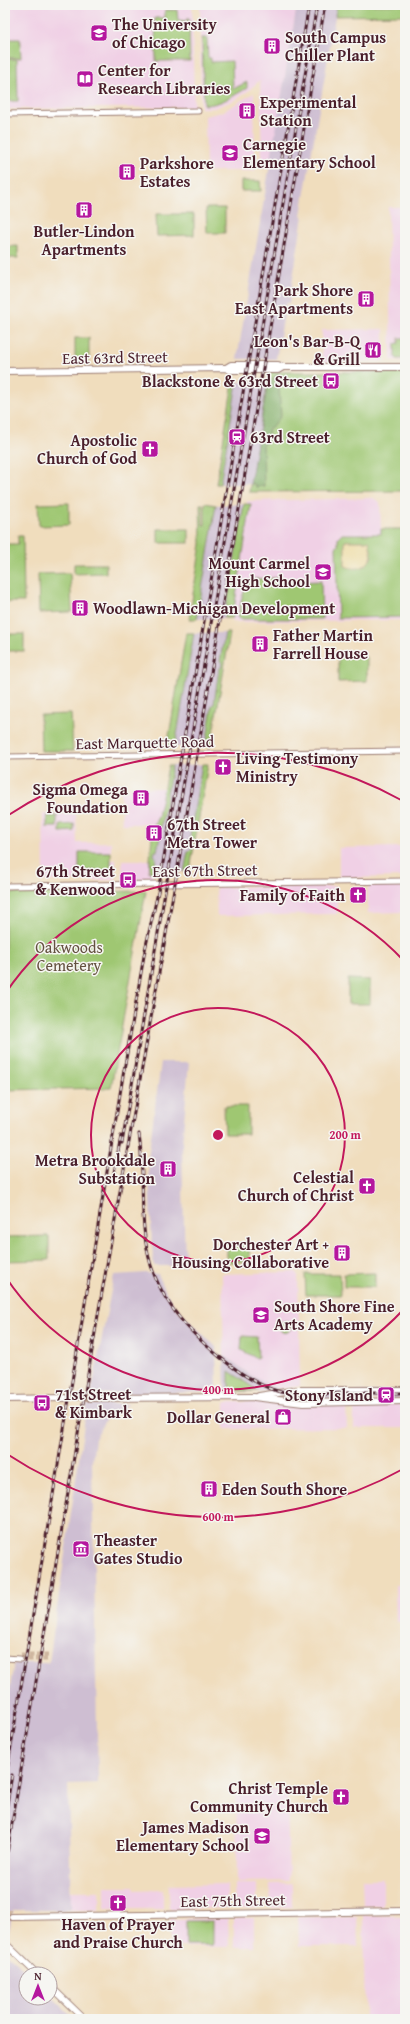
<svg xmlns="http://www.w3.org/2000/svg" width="410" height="2024" viewBox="0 0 410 2024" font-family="'Gentium Book Plus',serif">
<rect width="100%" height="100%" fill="#f6f6f2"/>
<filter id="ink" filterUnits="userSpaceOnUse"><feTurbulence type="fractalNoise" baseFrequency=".025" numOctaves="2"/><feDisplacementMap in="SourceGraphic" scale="8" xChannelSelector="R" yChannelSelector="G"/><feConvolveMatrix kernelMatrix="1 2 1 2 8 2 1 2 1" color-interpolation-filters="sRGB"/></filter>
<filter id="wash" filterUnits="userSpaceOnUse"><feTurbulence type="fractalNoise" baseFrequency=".012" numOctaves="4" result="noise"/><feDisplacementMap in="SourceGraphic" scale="16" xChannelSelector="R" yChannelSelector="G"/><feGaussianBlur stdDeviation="0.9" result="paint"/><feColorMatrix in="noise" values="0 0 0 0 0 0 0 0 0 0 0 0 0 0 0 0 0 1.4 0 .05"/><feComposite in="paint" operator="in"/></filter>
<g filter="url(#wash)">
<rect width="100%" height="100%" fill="#f0ddbd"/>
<!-- built -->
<g fill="#f0d0e5">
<polygon points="5,5 192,5 194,107 5,109"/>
<polygon points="200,5 297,5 270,167 262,167 260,80 248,91 235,100 214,108 201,108"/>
<polygon points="254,93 255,171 206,171 205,116 222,112"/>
<polygon points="388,207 405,207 405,361 391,360"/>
<polygon points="384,329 384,361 322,362 322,330"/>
<polygon points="373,498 380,502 381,529 405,529 405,620 232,622 251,504 247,504 247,501"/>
<polygon points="164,788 158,817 154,824 122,824 121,789"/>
<polygon points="403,813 405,813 405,877 339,878 339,848 404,847"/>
<polygon points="43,814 76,814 77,843 111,842 111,860 116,860 116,880 44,881"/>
<polygon points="122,860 152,860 149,872 154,872 152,880 123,880"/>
<polygon points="368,885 405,885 405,912 368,913"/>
<polygon points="337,886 337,914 217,916 216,887"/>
<polygon points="296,1272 298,1274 300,1386 279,1389 252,1376 224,1355 222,1274"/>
<polygon points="227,1402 260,1402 296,1405 346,1405 347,1428 225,1429 225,1403"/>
<polygon points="405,1404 405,1428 354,1428 354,1405"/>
<polygon points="395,1585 405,1585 405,1622 396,1622"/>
<polygon points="287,1789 289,1881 237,1882 236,1790"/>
<polygon points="362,1879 383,1879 383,1906 363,1906"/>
<polygon points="292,1883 292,1907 271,1908 270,1884"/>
<polygon points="227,1884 227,1908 169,1909 169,1885"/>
<polygon points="234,1884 257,1884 257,1908 235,1908"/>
<polygon points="105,1887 134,1887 135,1890 163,1889 163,1909 105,1909"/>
<polygon points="69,1891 99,1891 99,1910 70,1910"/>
<polygon points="363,1915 405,1916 405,2019 365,2019"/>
<polygon points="298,1917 357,1917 358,1946 299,1946"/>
<polygon points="228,1918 229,1947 170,1947 170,1919"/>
<rect x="234" y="1918" width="20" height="29"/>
</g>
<!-- industrial -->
<g fill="#cebed2">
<polygon points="297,5 337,5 301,215 303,216 289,303 286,303 276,359 237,359"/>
<polygon points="233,382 268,382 250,484 216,484"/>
<polygon points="251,504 233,618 193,619 212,505"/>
<polygon points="190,633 229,633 210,746 171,747"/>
<polygon points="207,764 189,872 149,872 154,824 158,817 168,766"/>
<polygon points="161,1062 189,1062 182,1145 185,1266 154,1266 152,1245 148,1159"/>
<polygon points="146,1273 158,1274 168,1296 175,1307 216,1347 217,1391 216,1392 91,1394 114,1275"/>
<polygon points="224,1355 252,1376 279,1389 258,1392 225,1392"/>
<polygon points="405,1391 405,1399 306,1401 306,1392"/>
<polygon points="87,1404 129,1404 108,1416 104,1422 95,1439 92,1462 98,1783 68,1784 71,1908 70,1910 13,1910 5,1953 30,1974 26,1974 26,1998 50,1998 50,1995 75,2019 5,2019 5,1717 14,1663 49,1663"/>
</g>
<!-- green -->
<g fill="#9fc772" stroke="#74734e">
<polygon points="337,5 405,5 405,15 335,16"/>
<polygon points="165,10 177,10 178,20 187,21 187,19 189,19 190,61 156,61 155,18 165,18"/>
<path d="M202 38H207L208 58H211V62L232 61 233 89 247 82V88C233 96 220 105 204 105Z"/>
<polygon points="5,39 20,39 21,58 5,58"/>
<polygon points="5,59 17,59 18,101 5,101"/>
<polygon points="241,181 260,181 261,191 241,191"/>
<polygon points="206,208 225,208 225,233 207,233"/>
<polygon points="156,214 194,214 194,235 157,236"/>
<polygon points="18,246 18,258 5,258 5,247"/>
<rect x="75" y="338" width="14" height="25"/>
<polygon points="399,338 405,338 405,359 397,359 395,357 395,344 399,343"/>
<polygon points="269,372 405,372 405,491 249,492"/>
<polygon points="233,382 237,382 220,484 216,484"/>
<polygon points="69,503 69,525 39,526 38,504"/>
<polygon points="205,503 216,505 197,619 189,619 201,544 200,504 203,504 203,525 205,525"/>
<polygon points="244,504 251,504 233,615 233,618 224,618"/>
<rect x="158" y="529" width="31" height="14"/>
<polygon points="381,529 405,529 405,617 338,618 336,547 338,546 338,538 342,534 381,534"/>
<polygon points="18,536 23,536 24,602 5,602 5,544 18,544"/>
<polygon points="74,564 106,564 106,573 74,574"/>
<polygon points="70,573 72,612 39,613 38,574"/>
<polygon points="276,578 297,582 321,581 322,619 240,619 238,617 242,597 248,583 255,579"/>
<polygon points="186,633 194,633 175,747 167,748"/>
<polygon points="225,633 230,633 211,746 206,746 212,705 214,704 219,669 221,668 222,663 220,661"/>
<rect x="5" y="634" width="19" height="17"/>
<polygon points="338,657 367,657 367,681 338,682"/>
<polygon points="71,714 73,751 41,751 40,715"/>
<polygon points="202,764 208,764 190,870 184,872 188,851 192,849 193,840 190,837"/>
<polygon points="168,766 172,766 161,827 153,827 158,817"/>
<rect x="47" y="816" width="10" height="11"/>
<polygon points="74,824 74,831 60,832 60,825"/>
<polygon points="152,835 160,836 157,851 155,851 154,855 156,858 154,872 149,872"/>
<polygon points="79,852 111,852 111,870 79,871"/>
<polygon points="146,891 111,1088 5,1090 5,893"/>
<polygon points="348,979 370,980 370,1004 348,1004"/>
<polygon points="224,1106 248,1106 248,1134 225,1134"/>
<polygon points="49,1236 49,1260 5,1261 5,1237"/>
<polygon points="227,1245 249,1245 250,1262 227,1262"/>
<polygon points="375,1273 375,1287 344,1287 344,1274"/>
<polygon points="305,1274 340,1274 341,1295 306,1295"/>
<circle cx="285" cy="1327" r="5.5"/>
<polygon points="242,1336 257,1337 258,1357 256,1358 241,1350"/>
<polygon points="229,1371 258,1391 229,1391"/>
<rect x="186" y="1921" width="27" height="24"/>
</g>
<!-- forest -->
<polygon fill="#7fac64" stroke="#646648" points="278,374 281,416 273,426 269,428 267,442 263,443 264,486 255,487 255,484 250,484 268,382"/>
<!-- sand -->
<path fill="#eeda9e" stroke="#9c7c64" d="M345 541H369L372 556C367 568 357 571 345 566Z"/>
</g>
<g filter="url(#ink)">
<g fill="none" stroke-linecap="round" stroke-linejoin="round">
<!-- minor-tunnel -->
<g stroke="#cfb7a0" stroke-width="5" stroke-dasharray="5 2.5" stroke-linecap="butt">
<polyline points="21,1655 48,1655"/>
<polyline points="20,1659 47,1659"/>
</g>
<!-- major-tunnel -->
<g stroke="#cfb7a0" stroke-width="6" stroke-dasharray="6 3" stroke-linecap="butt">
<polyline points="65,1398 90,1398"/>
<polyline points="5,1913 12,1913"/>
<polyline points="5,1948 6,1949"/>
</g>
<!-- minor casing -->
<g stroke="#9d7e74" stroke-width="7">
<g id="minor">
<polyline points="5,114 198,111"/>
<polyline points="5,757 405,751"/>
<polyline points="5,886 405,881"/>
<polyline points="5,1658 20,1659"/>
</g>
</g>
<!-- major casing -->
<g stroke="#9d7e74" stroke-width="8">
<g id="major">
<polyline points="226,368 231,365 278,365 283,367"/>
<polyline points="5,371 226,368 230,370 278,370 283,367 405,367"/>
<polyline points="259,1396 298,1390 405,1390"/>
<polyline points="90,1398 254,1397 303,1403 405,1401"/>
<polyline points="5,1399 65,1398"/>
<polyline points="12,1917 405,1911"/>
<polyline points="6,1944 37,1974"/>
<polyline points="50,1986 84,2019"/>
</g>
</g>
<!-- minor -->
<use href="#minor" stroke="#fff" stroke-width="5"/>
<!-- major -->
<use href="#major" stroke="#fff" stroke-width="6"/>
<!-- rail casing -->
<g stroke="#4a1f2b" stroke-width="3">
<g id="rail">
<path d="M139 1134C145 1173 139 1215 148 1254 152 1273 160 1290 171 1306 191 1336 245 1384 281 1392 301 1396 322 1394 342 1393 363 1393 384 1393 405 1393"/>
<polyline points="122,1143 317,5"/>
<polyline points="113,1178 121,1136"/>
<polyline points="5,1782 123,1076 145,950 158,892 309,5"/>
<polyline points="5,1815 12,1775"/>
<polyline points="5,1865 99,1309 177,872 325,5"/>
</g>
</g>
<!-- rail -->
<use href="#rail" stroke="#f6f6f2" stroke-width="1.5" stroke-dasharray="4.5" stroke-linecap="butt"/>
</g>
</g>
<!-- distance rings -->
<g fill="none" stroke="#c2185b" stroke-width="2">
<circle cx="218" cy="1135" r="127"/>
<path d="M404 1309A255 255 0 0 1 5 1276M5 994A255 255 0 0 1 404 961"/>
<path d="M403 1469A382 382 0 0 1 7 1454M7 816A382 382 0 0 1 403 801"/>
</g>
<!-- icons -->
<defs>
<g id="university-square" transform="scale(0.9)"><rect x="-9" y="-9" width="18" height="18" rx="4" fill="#b5179e" stroke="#f6f6f2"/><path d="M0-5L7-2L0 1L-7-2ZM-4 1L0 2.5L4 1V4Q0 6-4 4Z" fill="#fff"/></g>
<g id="building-square" transform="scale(0.9)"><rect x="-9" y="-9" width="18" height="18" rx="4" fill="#b5179e" stroke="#f6f6f2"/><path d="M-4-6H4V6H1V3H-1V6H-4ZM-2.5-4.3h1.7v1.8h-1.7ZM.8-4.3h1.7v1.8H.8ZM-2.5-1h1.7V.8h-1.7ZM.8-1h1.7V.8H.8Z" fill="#fff"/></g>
<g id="library-square" transform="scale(0.9)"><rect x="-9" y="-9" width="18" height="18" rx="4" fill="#b5179e" stroke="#f6f6f2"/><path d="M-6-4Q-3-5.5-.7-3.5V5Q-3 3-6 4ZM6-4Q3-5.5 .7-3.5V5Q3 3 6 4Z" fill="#fff"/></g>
<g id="school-square" transform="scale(0.9)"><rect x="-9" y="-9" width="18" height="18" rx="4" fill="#b5179e" stroke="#f6f6f2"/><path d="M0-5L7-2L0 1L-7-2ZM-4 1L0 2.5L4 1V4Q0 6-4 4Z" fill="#fff"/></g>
<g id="restaurant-square" transform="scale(0.9)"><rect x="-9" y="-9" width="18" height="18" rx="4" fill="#b5179e" stroke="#f6f6f2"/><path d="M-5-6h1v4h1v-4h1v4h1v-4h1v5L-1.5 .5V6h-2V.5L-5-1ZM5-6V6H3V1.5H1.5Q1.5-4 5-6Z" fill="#fff"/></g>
<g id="bus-square" transform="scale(0.9)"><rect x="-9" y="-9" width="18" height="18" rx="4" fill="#b5179e" stroke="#f6f6f2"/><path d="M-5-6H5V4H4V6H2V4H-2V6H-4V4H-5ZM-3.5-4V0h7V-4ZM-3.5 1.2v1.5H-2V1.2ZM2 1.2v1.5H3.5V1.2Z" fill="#fff"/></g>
<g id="station-square" transform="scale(0.9)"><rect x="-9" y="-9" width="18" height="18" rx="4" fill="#b5179e" stroke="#f6f6f2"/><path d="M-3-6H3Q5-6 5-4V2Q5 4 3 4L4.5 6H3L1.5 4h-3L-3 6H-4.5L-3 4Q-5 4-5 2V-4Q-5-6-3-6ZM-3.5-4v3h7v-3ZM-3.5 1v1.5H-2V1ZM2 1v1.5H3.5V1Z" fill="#fff"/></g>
<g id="church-square" transform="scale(0.9)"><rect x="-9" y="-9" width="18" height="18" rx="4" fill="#b5179e" stroke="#f6f6f2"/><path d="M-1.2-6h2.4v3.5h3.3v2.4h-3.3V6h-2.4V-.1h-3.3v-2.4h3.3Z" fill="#fff"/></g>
<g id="shop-square" transform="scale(0.9)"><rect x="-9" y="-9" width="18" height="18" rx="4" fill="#b5179e" stroke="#f6f6f2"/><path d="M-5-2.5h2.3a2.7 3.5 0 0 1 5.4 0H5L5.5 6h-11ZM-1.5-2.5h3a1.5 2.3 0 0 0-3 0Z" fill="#fff"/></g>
<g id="museum-square" transform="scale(0.9)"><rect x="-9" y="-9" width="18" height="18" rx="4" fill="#b5179e" stroke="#f6f6f2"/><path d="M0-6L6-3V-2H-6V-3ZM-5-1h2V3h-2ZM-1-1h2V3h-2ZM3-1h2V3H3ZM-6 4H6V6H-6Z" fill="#fff"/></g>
</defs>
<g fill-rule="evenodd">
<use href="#university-square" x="99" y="33"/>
<use href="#building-square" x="272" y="46"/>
<use href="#library-square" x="85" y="79"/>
<use href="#building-square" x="247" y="111"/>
<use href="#school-square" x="230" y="153"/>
<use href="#building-square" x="127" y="172"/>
<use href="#building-square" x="84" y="210"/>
<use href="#building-square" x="366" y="299"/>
<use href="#restaurant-square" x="373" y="350"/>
<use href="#bus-square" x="331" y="381"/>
<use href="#station-square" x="237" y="437"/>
<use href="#church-square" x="150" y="449"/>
<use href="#school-square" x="323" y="572"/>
<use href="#building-square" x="80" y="608"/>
<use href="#building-square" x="260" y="644"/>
<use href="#church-square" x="223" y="767"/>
<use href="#building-square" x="141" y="798"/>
<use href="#building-square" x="154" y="833"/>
<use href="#bus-square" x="128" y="880"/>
<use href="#church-square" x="358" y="895"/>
<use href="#building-square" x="168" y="1169"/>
<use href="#church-square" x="367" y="1186"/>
<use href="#building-square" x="342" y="1253"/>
<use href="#school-square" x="261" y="1315"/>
<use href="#station-square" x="386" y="1395"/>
<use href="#bus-square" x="42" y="1403"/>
<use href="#shop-square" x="283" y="1417"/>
<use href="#building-square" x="209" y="1489"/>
<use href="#museum-square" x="81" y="1549"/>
<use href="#church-square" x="341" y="1797"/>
<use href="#school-square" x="262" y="1836"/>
<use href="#church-square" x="118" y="1903"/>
</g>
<g text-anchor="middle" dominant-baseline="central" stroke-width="3" stroke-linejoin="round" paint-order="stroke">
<!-- poi labels -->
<g font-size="16" font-weight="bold" fill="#4a1f2b" stroke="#f6f6f2" text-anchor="start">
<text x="112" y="24">The University<tspan x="112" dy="18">of Chicago</tspan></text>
<text x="285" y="37">South Campus<tspan x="285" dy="18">Chiller Plant</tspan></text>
<text x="98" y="70">Center for<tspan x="98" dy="18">Research Libraries</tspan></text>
<text x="260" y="102">Experimental<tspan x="260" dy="18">Station</tspan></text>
<text x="243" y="144">Carnegie<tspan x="243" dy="18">Elementary School</tspan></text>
<text x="140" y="163">Parkshore<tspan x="140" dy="18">Estates</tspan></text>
<text x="84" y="231" text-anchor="middle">Butler-Lindon<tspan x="84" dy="18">Apartments</tspan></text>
<text x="353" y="290" text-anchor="end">Park Shore<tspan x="353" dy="18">East Apartments</tspan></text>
<text x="360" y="341" text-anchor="end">Leon's Bar-B-Q<tspan x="360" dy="18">&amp; Grill</tspan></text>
<text x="318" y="381" text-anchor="end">Blackstone &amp; 63rd Street</text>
<text x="250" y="437">63rd Street</text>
<text x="137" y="440" text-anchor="end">Apostolic<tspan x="137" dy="18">Church of God</tspan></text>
<text x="310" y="563" text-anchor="end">Mount Carmel<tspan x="310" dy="18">High School</tspan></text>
<text x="93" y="608">Woodlawn-Michigan Development</text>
<text x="273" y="635">Father Martin<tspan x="273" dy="18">Farrell House</tspan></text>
<text x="236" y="758">Living Testimony<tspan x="236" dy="18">Ministry</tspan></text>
<text x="128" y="789" text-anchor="end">Sigma Omega<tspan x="128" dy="18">Foundation</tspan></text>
<text x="167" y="824">67th Street<tspan x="167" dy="18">Metra Tower</tspan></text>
<text x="115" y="871" text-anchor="end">67th Street<tspan x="115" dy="18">&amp; Kenwood</tspan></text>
<text x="345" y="895" text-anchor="end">Family of Faith</text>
<text x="155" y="1160" text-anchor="end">Metra Brookdale<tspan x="155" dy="18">Substation</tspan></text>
<text x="354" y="1177" text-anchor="end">Celestial<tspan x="354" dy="18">Church of Christ</tspan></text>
<text x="329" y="1244" text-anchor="end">Dorchester Art +<tspan x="329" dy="18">Housing Collaborative</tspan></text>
<text x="274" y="1306">South Shore Fine<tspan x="274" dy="18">Arts Academy</tspan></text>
<text x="55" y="1394">71st Street<tspan x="55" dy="18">&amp; Kimbark</tspan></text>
<text x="373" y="1395" text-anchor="end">Stony Island</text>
<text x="270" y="1417" text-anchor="end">Dollar General</text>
<text x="222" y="1489">Eden South Shore</text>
<text x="94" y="1540">Theaster<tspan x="94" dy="18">Gates Studio</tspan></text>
<text x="328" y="1788" text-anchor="end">Christ Temple<tspan x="328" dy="18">Community Church</tspan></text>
<text x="249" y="1827" text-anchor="end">James Madison<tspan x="249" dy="18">Elementary School</tspan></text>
<text x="118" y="1924" text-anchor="middle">Haven of Prayer<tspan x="118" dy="18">and Praise Church</tspan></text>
</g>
<!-- street labels -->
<g font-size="16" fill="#4a1f2b" stroke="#f6f6f2">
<text transform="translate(115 357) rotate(-1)">East 63rd Street</text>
<text transform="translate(145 742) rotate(-1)">East Marquette Road</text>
<text transform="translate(205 870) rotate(-1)">East 67th Street</text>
<text transform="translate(233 1900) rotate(-1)">East 75th Street</text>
</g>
<!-- park labels -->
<g font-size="16" fill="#645140" stroke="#f6f6f2">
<text x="69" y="947">Oakwoods<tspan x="69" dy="18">Cemetery</tspan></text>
</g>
</g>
<circle cx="218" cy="1135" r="6" fill="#c2185b" stroke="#f6f6f2" stroke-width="2"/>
<g font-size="12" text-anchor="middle" font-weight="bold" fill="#c2185b" stroke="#f6f6f2" stroke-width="3" stroke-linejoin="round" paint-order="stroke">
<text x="345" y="1139">200 m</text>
<text x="218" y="1394">400 m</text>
<text x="218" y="1521">600 m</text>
</g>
<!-- margin -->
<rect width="410" height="2024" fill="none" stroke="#f6f6f2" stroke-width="20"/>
<!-- north arrow -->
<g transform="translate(38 1986)"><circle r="19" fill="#f6f6f2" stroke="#b1a0a2"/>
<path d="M0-3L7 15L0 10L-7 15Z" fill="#b5179e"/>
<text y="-6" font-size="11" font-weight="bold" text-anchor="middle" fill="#4a1f2b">N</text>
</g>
</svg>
